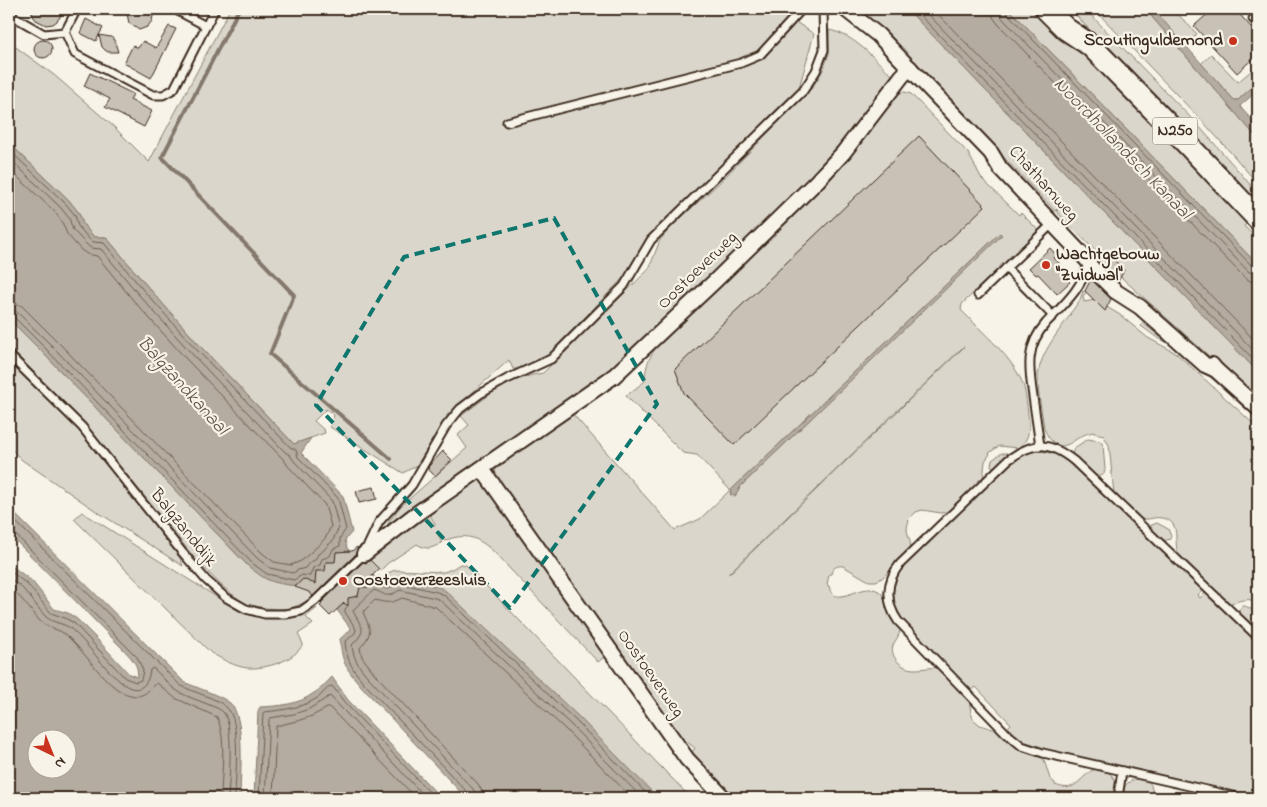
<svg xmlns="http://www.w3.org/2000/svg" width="1267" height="807" viewBox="0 0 1267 807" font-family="'Indie Flower',sans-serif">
<rect width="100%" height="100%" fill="#f7f3e8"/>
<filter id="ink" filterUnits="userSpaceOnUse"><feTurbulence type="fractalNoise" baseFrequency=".02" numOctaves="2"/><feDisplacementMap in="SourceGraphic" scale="10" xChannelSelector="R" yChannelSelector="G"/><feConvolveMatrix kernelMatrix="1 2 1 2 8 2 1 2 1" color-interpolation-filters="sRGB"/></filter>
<g filter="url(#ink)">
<!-- green -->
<g fill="#dbd6cb" stroke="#8b8074" fill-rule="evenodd">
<polygon points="230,9 776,9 814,34 799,88 646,239 628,273 548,355 520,369 513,369 509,360 447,415 447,419 416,466 403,473 330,427 334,415 326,409 314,421 324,430 325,433 294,444 202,348 148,287 106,237 94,237 83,224 79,213 68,199 9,143 9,42 54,75 114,127 149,162"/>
<polygon points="856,9 907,9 1258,372 1258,400 1123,279 1056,211 1058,210 1057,209 1055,211 899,48"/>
<polygon points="1009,9 1037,9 1093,63 1249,221 1244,226 1258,241 1258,265"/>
<polygon points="1070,9 1085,9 1196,123 1236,168 1258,194 1258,207"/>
<polygon points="1094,9 1145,9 1258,139 1258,184 1232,154 1205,124"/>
<polygon points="1153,9 1173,9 1197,34 1185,46"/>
<path d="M829 30C855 35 873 58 892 75L848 138 812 177 704 286 607 374 385 529 390 520 400 507 467 448 458 435 469 425 461 416 493 392 511 382 532 375 543 373 556 360 649 269 660 240 672 226 718 184 812 88 823 70 829 54Z"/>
<polygon points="1211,54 1238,82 1258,65 1258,82 1238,100 1234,100 1201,64"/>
<path d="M905 92 911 94 968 153 982 179 1019 215 1021 213 1039 231 962 304 961 310C982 332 1015 359 1024 387 1026 396 1027 405 1028 414 1030 427 1030 440 1018 448L999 446 989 453 990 454 985 461 983 480 950 511 941 513 922 510 916 512 908 520 909 521C903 533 913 539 910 550L882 578 876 581H869L843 566C837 565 832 568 831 574H829L827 585 829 586C834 613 867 576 882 594 886 599 886 609 890 615 893 620 900 625 900 631 899 636 895 641 893 645 890 654 897 663 905 667 915 672 929 666 939 668L969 699 971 713 973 718V719L980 725 999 731 1011 743 1022 750 1042 757 1044 760 1050 779 1055 783V785C1061 787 1067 789 1073 786 1080 782 1085 775 1091 771 1101 765 1113 773 1116 783 1117 788 1115 793 1114 798H852L855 792 848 798H730L689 756 695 748 674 732 497 481 495 473 497 466 571 412 675 530 700 519 730 490 697 455 683 453 626 396 645 381C645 369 648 359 655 349L802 207 836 170 897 94ZM1000 233 1001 235 741 486 735 496 730 494 731 490ZM963 347H964L729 574V573Z"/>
<path d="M1083 291 1084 292 1086 291 1087 292 1083 296 1084 302 1095 300 1120 315 1148 338 1176 353 1258 428V603L1248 599 1247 600C1240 599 1234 604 1227 603L1180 558C1171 544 1184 522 1162 518 1153 516 1146 522 1138 518L1114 494 1109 445 1103 435 1091 432 1090 433C1077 434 1066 454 1053 442 1048 438 1046 433 1044 428 1042 412 1038 396 1038 381 1037 357 1057 334 1070 315H1071L1070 314 1080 300Z"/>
<polygon points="9,319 43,353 249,567 296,586 317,591 309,600 301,604 291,608 278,609 265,608 246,604 233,595 221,585 197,561 84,422 9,347"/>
<polygon points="1143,323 1159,336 1173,340 1258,416 1258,420 1178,348 1156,337 1141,326"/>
<polygon points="9,362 77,428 180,558 183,566 96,511 22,460 9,447"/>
<polygon points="1088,439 1100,441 1103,445 1105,469 1104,474 1101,476 1097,476 1093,475 1072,454 1074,448"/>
<path d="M1038 451C1052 452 1062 456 1073 464L1204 589 1198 595 1200 598 1207 591 1258 641V798L1044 751C1026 744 1020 741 1006 729L1011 724 976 687 970 692 901 619C891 602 891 584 902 567L1006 466C1016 458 1025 453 1038 451Z"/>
<polygon points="1002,453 1007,453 1008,454 1007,456 995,467 992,467 991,465 992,460"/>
<path d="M477 480 484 481 609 653 598 662 494 552C478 537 465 532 444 541L439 532 438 534 442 543H441C432 549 426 550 417 544L388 563 380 571 367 557 426 513 434 526 435 524 428 511 474 481Z"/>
<path d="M82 512 237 610C267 623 287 621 317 608L306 617 313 624 298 634 303 644C295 661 265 669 248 668 235 667 222 659 211 653L74 519Z"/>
<path d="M1157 523 1168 529 1171 536 1170 539C1167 540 1165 541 1162 540 1157 539 1151 531 1150 526L1152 525Z"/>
<polygon points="460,564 466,565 691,798 581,798 397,577 391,582 388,579 386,580 389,583 388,585 382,579 388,573 395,570 444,572 452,569"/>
<path d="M1245 606C1253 610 1265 613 1253 622H1247L1239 614V609L1243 606Z"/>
<path d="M1138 778C1155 782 1149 785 1155 798H1120C1123 786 1126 782 1138 778Z"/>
<polygon points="1193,790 1229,798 1185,798 1190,792"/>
</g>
<!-- water -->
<g fill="#b4aca0" stroke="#84786c" fill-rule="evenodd">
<polygon points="907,9 1009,9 1258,265 1258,372"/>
<polygon points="1145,9 1153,9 1234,100 1238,100 1258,82 1258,90 1240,106 1242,109 1258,127 1258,139"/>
<path d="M9 143 68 199 79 213 83 224 94 237H106L148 287 202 348 294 444 311 438 301 453 343 496 352 532 345 540 347 548 350 551 336 552 337 557 334 567 329 562H326V563L331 570 318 576 315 586C299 586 281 586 266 579 260 576 255 571 249 567L43 353 9 319Z"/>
<polygon points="1000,233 1002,235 741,486 735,496 731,495 731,490"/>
<path d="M9 508 184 682C197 688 220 695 230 703 246 717 240 777 240 798H9V564L32 581 54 609 68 613 77 619 96 638 129 674 137 677C140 665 130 657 122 648L9 534ZM38 740H68V770H38Z"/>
<path d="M373 575 376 578 379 576 388 584 396 577 439 587 446 591 579 717 658 798H466L361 686C345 667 342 663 340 639L351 629 337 610 344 603 348 605 346 601Z"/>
<path d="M332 677 348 700 441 798H254L258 711 260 707C279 706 298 705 314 693 321 689 326 683 332 677Z"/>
</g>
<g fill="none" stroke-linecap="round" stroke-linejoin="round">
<!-- shore -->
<g stroke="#6b5e52" stroke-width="1">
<polyline points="914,9 1258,364"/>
<polyline points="923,9 1258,355"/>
<polyline points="933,9 1258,344"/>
<polyline points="992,9 993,17 998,24 1243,276 1250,281 1258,282"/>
<polyline points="1000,9 1000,14 1003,19 1248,271 1253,274 1258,274"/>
<polyline points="1006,9 1008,14 1252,266 1258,268"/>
<polyline points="9,150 65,203 75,215 78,226 90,240 94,242 104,243 144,291 198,351 290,447 296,450 298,457 338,498 346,529 340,538 340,546 333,549 330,556 322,559 320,565 313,568 310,576 302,575 294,580 267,574 252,563 46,349 14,317 9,316"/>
<polyline points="9,158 60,207 69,218 73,230 86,244 91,248 101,249 139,295 193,355 285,452 290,455 294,461 332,501 339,528 335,535 333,541 328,545 324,550 318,554 315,560 309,563 305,568 298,570 293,573 270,568 257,558 51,345 18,313 14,310 9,310"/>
<polyline points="9,169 55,212 62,222 67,234 81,250 87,254 97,256 133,300 188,361 284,460 288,466 325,505 331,526 326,537 319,545 301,561 291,565 274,562 262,553 56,340 22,306 15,303 9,302"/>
<path d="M9 515 180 685C194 693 215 697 226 707 242 719 235 779 235 798"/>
<polyline points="9,531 14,533 137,657 143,670 141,680 136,682 125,678 74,623 65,618 51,613 28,585 9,570"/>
<path d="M9 578C14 582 20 585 24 590 32 598 38 609 46 617 53 623 63 623 70 628 89 644 102 667 121 682 136 695 148 688 150 670L153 668C161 675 169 686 179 692 187 697 198 700 207 704 212 706 221 709 224 713 234 728 229 780 228 798"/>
<path d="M369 586 372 583C382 583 381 588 388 589L399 583 437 592 444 595 576 721 651 798"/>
<path d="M9 587C22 597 29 609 40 621 47 629 59 628 67 636 84 651 99 676 117 689 122 693 129 695 135 696 148 696 149 687 157 683L175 698 217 717C227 740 221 773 221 798"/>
<path d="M347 607 345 609V612L356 629 355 633 345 642C347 662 352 668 364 683L468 793 469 798"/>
<path d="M259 798 263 713 264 712C283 710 303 708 319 697 323 693 326 689 331 686L333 687 345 703 435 798"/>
<polyline points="265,798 269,719 270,718 294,714 309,709 330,696 426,798"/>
<polyline points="273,798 276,726 297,721 312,716 329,707 416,798"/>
<path d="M476 798 475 793 473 789 369 678C360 668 353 659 352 645 369 628 361 628 353 611L356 607 374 590C389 595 384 599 400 590L435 598 440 600 571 725 642 798"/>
<path d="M483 798 482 791 478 784 375 674 362 657 360 648C374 632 370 629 363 612L375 600C387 603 390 604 402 598L436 607 566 730 632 798"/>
</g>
<!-- stream -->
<polyline stroke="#84786c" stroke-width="4" points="239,9 162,157 294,295 270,354 391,459"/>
</g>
<!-- building -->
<g fill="#c8c1b6" stroke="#3b2a1e">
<polygon points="31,9 63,9 60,17 57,21 53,24 46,25 36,20 33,16"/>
<polygon points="126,9 151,9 153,16 152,21 147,27 139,30 129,23"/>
<polygon points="1213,9 1235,9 1258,35 1258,54 1237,73 1194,26"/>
<polygon points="86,19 103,28 99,35 111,37 114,39 118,52 108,52 105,50 102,47 99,35 96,41 80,33"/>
<polygon points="169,26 176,29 151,78 124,63 133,45 138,48 143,41 156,48"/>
<circle cx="43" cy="49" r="9"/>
<polygon points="90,73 133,94 130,100 152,111 144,127 105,107 110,99 84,86"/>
<polygon points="919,136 985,206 734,445 684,393 675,369"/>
<polygon points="1050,248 1057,256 1054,258 1060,264 1056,268 1070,282 1057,294 1038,274 1036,275 1029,268"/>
<polygon points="1104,250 1124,270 1118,282 1099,262"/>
<polygon points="1091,279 1111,299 1105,311 1085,291"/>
<polygon points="443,451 452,460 435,476 429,470 428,467"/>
<polygon points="374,487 377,499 359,503 356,491"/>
<polygon points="357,547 358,548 355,555 313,596 309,592 295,587 303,579 315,584 316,571 325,571 326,562 335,562 336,552 352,551"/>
<polygon points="370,560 379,569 366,582 368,587 360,587 358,596 348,598 348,606 344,603 330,616 320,606 322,604 321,603 363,562 366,563"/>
</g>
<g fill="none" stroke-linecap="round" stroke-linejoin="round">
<!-- lane casing -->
<g stroke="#3b2a1e" stroke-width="11">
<g id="lane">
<polyline points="77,9 65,32 75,54 153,95 163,95 174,89 206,26 174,9"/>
<polyline points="9,14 44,34 65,32"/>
<polyline points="1253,19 1258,14"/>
<polyline points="206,26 215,9"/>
<polyline points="507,122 741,63 760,55 802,9"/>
<polyline points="1006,268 1053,316"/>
<polyline points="978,295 1052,224"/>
<polyline points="9,355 82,427 182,552 206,580 225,597 246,609 265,614 286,614 301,611 315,601 364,554 379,522 412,485 446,426 460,409 480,394 507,379 551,359 624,286 651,240 803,91 816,71 824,50 823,9"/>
<path d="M1040 446C1038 432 1036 417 1034 404 1030 373 1023 349 1046 323 1063 305 1082 289 1088 264"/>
<polyline points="1118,798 1122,771"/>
<path d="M1242 798 1043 753 1022 746 1006 733 898 621C885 602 886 581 900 564L1008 460C1034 441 1049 441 1074 461L1258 637"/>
</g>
</g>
<!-- street casing -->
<g stroke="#3b2a1e" stroke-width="18">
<g id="street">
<polyline points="845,9 878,35 991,153 1000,168 1089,262 1090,266 1115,291 1140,307 1205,365 1216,370"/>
<polyline points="1212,365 1216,370 1258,408"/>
<polyline points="482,469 687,759 724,798"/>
<polyline points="364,554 416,514 614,376 715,281 816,182 843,153 902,76 910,68"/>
</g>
</g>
<!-- primary casing -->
<g stroke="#3b2a1e" stroke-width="25">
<polyline id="primary" points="1046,9 1066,29 1090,45 1189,146 1258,219"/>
</g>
<!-- lane -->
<use href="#lane" stroke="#f7f3e8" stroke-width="7"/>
<!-- street -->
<use href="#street" stroke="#f7f3e8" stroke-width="14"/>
<!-- primary -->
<use href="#primary" stroke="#f7f3e8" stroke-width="21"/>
</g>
</g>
<!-- marked area -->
<path fill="none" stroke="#0f766e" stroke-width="4" stroke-dasharray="10 6" stroke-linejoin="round" d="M554 218 657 404 510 608 316 405 404 257Z"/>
<!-- markers -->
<g fill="#c8321e" stroke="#f7f3e8" stroke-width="2">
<circle cx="1233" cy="41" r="5"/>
<circle cx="1046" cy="265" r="5"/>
<circle cx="343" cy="581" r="5"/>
</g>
<g text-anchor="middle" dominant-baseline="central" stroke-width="4.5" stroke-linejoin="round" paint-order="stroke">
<!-- shield labels -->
<rect fill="#f7f3e8" stroke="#73665b" stroke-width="1" x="1152.5" y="117.5" width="45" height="27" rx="4"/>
<g font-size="16" font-weight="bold" fill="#3b2a1e">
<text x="1175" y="131">N250</text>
</g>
<!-- poi labels -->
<g font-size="18" font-weight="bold" fill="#3b2a1e" stroke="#f7f3e8" text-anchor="start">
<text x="1223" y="41" text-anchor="end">Scoutinguldemond</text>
<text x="1056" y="255">Wachtgebouw<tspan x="1056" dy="21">"Zuidwal"</tspan></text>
<text x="353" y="581">Oostoeverzeesluis</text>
</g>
<!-- street labels -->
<g font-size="18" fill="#3b2a1e" stroke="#f7f3e8">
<text transform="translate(1043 184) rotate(48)">Chathamweg</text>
<text transform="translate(698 271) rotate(-44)">Oostoeverweg</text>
<text transform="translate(183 528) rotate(51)">Balgzanddijk</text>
<text transform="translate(650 674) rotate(55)">Oostoeverweg</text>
</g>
<!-- water labels -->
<g font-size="19" font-style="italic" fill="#5f5145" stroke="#f7f3e8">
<text transform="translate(1122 149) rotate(46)">Noordhollandsch Kanaal</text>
<text transform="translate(182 386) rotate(48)">Balgzandkanaal</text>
</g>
</g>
<!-- margin -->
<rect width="1267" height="807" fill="none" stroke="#f7f3e8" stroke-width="30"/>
<rect x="15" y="15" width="1237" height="777" fill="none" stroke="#3b2a1e" stroke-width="2" filter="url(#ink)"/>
<!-- north arrow -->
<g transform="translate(52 754) rotate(137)"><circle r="24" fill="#f7f3e8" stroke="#aca397"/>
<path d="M0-4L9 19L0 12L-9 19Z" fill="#c8321e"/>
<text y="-8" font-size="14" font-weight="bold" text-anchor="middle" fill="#3b2a1e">N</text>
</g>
</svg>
